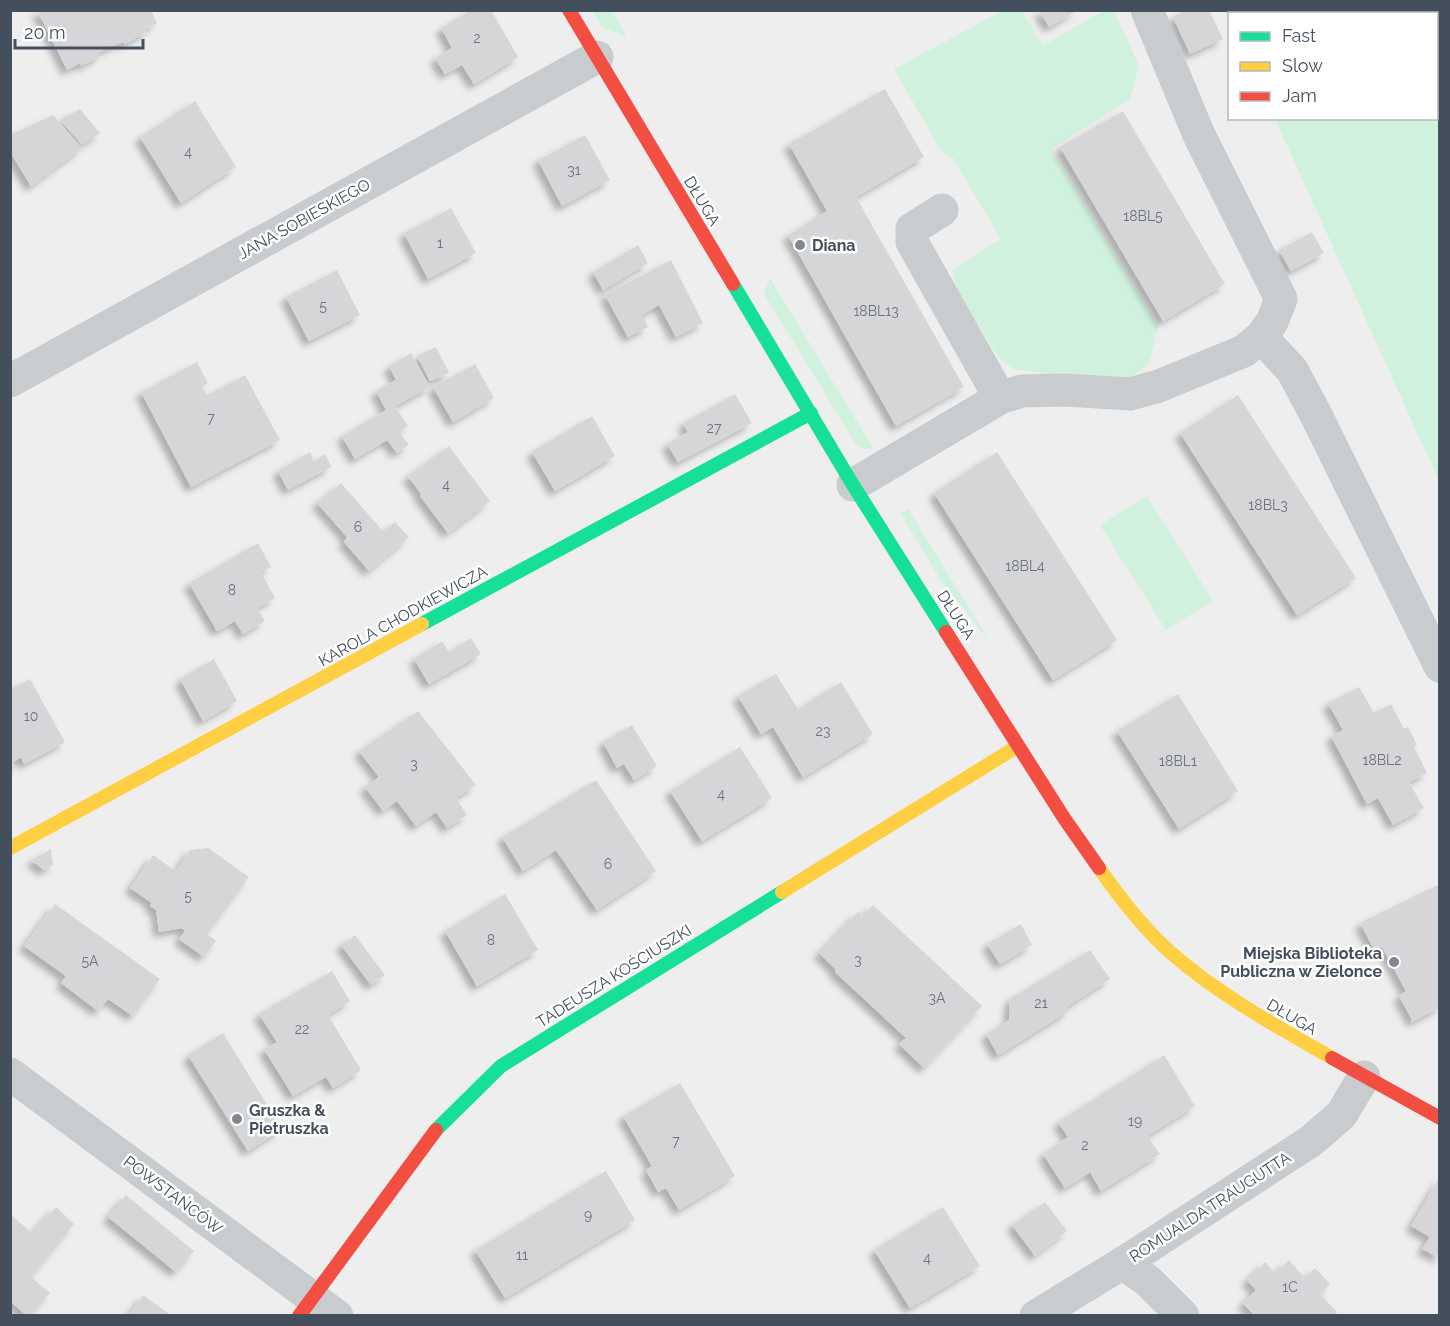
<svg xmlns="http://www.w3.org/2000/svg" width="1450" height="1326" viewBox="0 0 1450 1326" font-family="Raleway,sans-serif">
<defs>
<filter id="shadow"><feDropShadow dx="-5.5" dy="5.5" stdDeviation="3" flood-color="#0004"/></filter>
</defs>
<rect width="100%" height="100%" fill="#efeeee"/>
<!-- green -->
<g fill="#cff1de">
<polygon points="592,11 611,11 627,37 603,28"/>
<polygon points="1002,11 1022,11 1043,45 1104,11 1114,11 1139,66 1130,99 1051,149 1158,326 1149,364 1126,381 1076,378 1013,369 998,356 960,296 952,270 1001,239 953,158 941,151 894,69"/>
<polygon points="1226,11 1439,11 1439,481 1275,119 1436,118 1436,14 1230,14 1229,18"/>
<polygon points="770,278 873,448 864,449 856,444 764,294"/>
<polygon points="1147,496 1213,601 1166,630 1100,525"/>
<polygon points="908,509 990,642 942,582 901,514"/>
</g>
<!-- building -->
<g fill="#d6d6d9" filter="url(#shadow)">
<polygon points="37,10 151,10 157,23 145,30 147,32 125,44 124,42 112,46 100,52 100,56 81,66 80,63 67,70"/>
<polygon points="471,10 491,10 518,57 474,84 462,65 445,74 435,58 452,48 441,28"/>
<polygon points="1039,10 1078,10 1049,27"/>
<polygon points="1186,10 1209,10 1223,39 1190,54 1173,17"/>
<polygon points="885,89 924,157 856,197 964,387 896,426 788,235 827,211 789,144"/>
<polygon points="195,101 236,167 181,203 140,137"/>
<polygon points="80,109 100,133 82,145 60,120"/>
<polygon points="1123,111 1225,284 1163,321 1060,147"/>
<polygon points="53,115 82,148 31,186 10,152 10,135"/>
<polygon points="585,135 610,180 562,206 538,160"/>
<polygon points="451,208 476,253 428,279 404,233"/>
<polygon points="1312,232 1324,253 1291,271 1279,250"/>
<polygon points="638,245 648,263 603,290 593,272"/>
<polygon points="671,260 703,323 676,337 659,305 642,315 648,327 628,337 605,295"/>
<polygon points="337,270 360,315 309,341 286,297"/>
<polygon points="436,347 449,373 430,381 417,356"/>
<polygon points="411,353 430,387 395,406 408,426 399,432 409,445 397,453 387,440 355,459 342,436 386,410 376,391 396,380 389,366"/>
<polygon points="197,362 208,383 202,387 207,395 245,375 280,440 191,487 141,392"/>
<polygon points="475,364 494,398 453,422 433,387"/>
<polygon points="735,394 752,423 678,462 667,444 688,432 683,423"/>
<polygon points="1238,395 1356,578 1297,615 1180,433"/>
<polygon points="592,416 615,456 555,491 532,452"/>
<polygon points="449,446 490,501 448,533 420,496 421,494 408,476"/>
<polygon points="310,452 314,461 325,454 331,467 288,490 278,471"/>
<polygon points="997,452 1117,640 1053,680 934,493"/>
<polygon points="341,483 383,531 395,522 409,537 369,571 344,542 347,537 317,503"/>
<polygon points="258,543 271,567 261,572 275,598 257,608 265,621 243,634 235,621 217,631 189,583"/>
<polygon points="471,638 481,654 429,684 414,659 442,641 449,652"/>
<polygon points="214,659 237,701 203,721 180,679"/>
<polygon points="776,674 798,709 841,682 873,734 803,777 773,727 761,734 738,696"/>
<polygon points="30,679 65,742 24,764 21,757 13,762 16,768 10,771 10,689"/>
<polygon points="1359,687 1374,713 1391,704 1404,729 1408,727 1417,745 1414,747 1427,773 1409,782 1424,808 1393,825 1378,798 1367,804 1331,736 1343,730 1328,703"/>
<polygon points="1178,694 1238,791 1179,829 1117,731"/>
<polygon points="418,711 476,785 456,798 467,815 447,828 436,812 416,826 397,801 383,811 365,787 379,777 359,751"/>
<polygon points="632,725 657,766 634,780 624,764 617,768 603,742"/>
<polygon points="740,747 772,798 702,841 670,791"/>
<polygon points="596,780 656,871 597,910 556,850 523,871 502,837"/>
<polygon points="208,848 249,877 207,934 216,941 204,957 179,939 185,931 182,928 159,932 156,910 150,906 152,903 130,888 153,855 176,871 190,850"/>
<polygon points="51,849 53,865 44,870 31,860"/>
<polygon points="1440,884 1440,1007 1410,1023 1412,1020 1399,996 1406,991 1382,947 1374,949 1360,923"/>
<polygon points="505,894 538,950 477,986 445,931"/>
<polygon points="55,904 160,979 133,1016 108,999 98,1011 61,983 66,976 24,946"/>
<polygon points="873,905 982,1006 924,1068 899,1044 906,1038 835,972 836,970 819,953 858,912 862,916"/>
<polygon points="1021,924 1032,945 1000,964 987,944"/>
<polygon points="355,935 385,975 371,985 341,945"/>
<polygon points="1090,950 1110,979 1066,1007 1069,1011 998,1055 986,1034 1009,1020 1010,999"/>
<polygon points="332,971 350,1001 328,1015 361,1070 333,1088 326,1077 293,1096 264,1049 277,1042 259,1014"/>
<polygon points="223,1033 282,1129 248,1151 188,1055"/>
<polygon points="1164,1055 1195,1106 1147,1136 1160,1154 1101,1191 1090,1172 1065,1188 1043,1154 1068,1137 1058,1122"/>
<polygon points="680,1083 735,1176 679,1210 666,1188 658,1192 646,1170 652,1166 623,1116"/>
<polygon points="606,1171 635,1220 505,1298 475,1250"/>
<polygon points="1440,1177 1440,1258 1422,1249 1430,1237 1411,1226"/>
<polygon points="126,1195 194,1251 176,1272 108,1217"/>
<polygon points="1045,1202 1067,1231 1035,1256 1012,1225"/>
<polygon points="56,1207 74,1224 31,1277 50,1293 29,1316 27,1316 10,1301 10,1214 32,1233"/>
<polygon points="943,1207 980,1266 910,1308 874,1250"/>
<polygon points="1289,1260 1305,1278 1315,1268 1330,1284 1320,1294 1337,1312 1334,1316 1255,1316 1243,1303 1256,1290 1247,1280 1265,1262 1275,1273"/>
<polygon points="143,1295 172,1316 128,1316"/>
</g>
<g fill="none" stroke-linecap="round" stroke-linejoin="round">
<!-- street -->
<g stroke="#c9cccf" stroke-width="33">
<polyline points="942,210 912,229 912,242 1000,398"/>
<polyline points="1261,337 1292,370 1316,415 1440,666"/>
<polyline points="10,381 597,57"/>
<polyline points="853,485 1000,398 1022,391 1065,390 1130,394 1159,386 1244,351 1261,337 1272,322 1281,299 1199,135 1147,10"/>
<polyline points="10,1074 337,1316"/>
<polyline points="1123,1263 1148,1281 1183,1316"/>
<polyline points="1036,1316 1123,1263 1311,1141 1341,1115 1364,1077"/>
</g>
<!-- fast -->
<g stroke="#16e098" stroke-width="14">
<polyline points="733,284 853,485 946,632"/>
<polyline points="422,624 811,413"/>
<polyline points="436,1130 501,1066 782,892"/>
</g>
<!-- slow -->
<g stroke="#ffcf43" stroke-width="14">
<polyline points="10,848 422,624"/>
<path d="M1099 868C1120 898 1143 928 1170 952 1219 995 1276 1026 1332 1058"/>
<polyline points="782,892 1018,746"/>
</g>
<!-- jam -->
<g stroke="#f24e42" stroke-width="14">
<polyline points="569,10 733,284"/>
<polyline points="946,632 1064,818 1099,868"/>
<polyline points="1332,1058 1440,1118"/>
<polyline points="299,1316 436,1130"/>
</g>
</g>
<!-- markers -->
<g fill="#7f8790" stroke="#fff" stroke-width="2">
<circle cx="800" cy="245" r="6"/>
<circle cx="1394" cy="962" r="6"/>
<circle cx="237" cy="1119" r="6"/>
</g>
<g text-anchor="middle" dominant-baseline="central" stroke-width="5" stroke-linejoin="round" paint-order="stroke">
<!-- number labels -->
<g font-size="14" fill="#69727d">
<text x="477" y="38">2</text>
<text x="188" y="152">4</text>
<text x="574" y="170">31</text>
<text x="1143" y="216">18BL5</text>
<text x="440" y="243">1</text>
<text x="323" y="306">5</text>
<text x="876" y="311">18BL13</text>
<text x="211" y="418">7</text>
<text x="714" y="428">27</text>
<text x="446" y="485">4</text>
<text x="1268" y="505">18BL3</text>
<text x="358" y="527">6</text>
<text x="1025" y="566">18BL4</text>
<text x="232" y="590">8</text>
<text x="31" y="716">10</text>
<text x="823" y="731">23</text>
<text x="1382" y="760">18BL2</text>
<text x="1178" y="761">18BL1</text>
<text x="414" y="764">3</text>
<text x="721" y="794">4</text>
<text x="608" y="864">6</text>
<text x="188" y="896">5</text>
<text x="491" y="940">8</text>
<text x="858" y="960">3</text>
<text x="90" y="961">5A</text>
<text x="937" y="998">3A</text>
<text x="1041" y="1003">21</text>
<text x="302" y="1029">22</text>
<text x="1135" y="1121">19</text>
<text x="676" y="1141">7</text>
<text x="1085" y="1145">2</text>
<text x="588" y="1215">9</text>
<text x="522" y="1255">11</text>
<text x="927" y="1258">4</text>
<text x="1290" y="1287">1C</text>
</g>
<!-- street labels -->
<g font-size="16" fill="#434f5d" stroke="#fff">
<text transform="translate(702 201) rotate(59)">DŁUGA</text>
<text transform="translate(304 219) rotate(-29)">JANA SOBIESKIEGO</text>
<text transform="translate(956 615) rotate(57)">DŁUGA</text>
<text transform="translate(403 616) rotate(-29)">KAROLA CHODKIEWICZA</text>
<text transform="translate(614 976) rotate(-32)">TADEUSZA KOŚCIUSZKI</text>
<text transform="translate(1292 1017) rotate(30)">DŁUGA</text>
<text transform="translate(173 1195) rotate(37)">POWSTAŃCÓW</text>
<text transform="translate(1210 1207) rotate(-33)">ROMUALDA TRAUGUTTA</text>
</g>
<!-- poi labels -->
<g font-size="16" font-weight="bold" fill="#434f5d" stroke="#fff" text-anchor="start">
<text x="812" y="245">Diana</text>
<text x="1382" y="953" text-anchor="end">Miejska Biblioteka<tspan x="1382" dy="18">Publiczna w Zielonce</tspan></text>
<text x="249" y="1110">Gruszka &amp;<tspan x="249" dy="18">Pietruszka</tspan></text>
</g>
</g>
<!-- border -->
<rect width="1450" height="1326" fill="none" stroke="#434f5d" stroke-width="24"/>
<!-- legend -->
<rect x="1228" y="12" width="210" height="108" fill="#ffffff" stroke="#b4b9be" stroke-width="1.5"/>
<rect x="1240" y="32" width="30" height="9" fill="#16e098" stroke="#b4b9be" stroke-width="1.5"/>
<text x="1282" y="42" font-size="18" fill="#434f5d">Fast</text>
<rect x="1240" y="62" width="30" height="9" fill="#ffcf43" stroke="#b4b9be" stroke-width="1.5"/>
<text x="1282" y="72" font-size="18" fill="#434f5d">Slow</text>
<rect x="1240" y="92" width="30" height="9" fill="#f24e42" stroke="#b4b9be" stroke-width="1.5"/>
<text x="1282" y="102" font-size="18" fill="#434f5d">Jam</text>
<!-- scale -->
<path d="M15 39v9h128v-9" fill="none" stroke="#434f5d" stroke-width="3"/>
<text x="24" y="39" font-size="18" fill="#434f5d" stroke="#ffffff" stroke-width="4.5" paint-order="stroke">20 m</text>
</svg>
